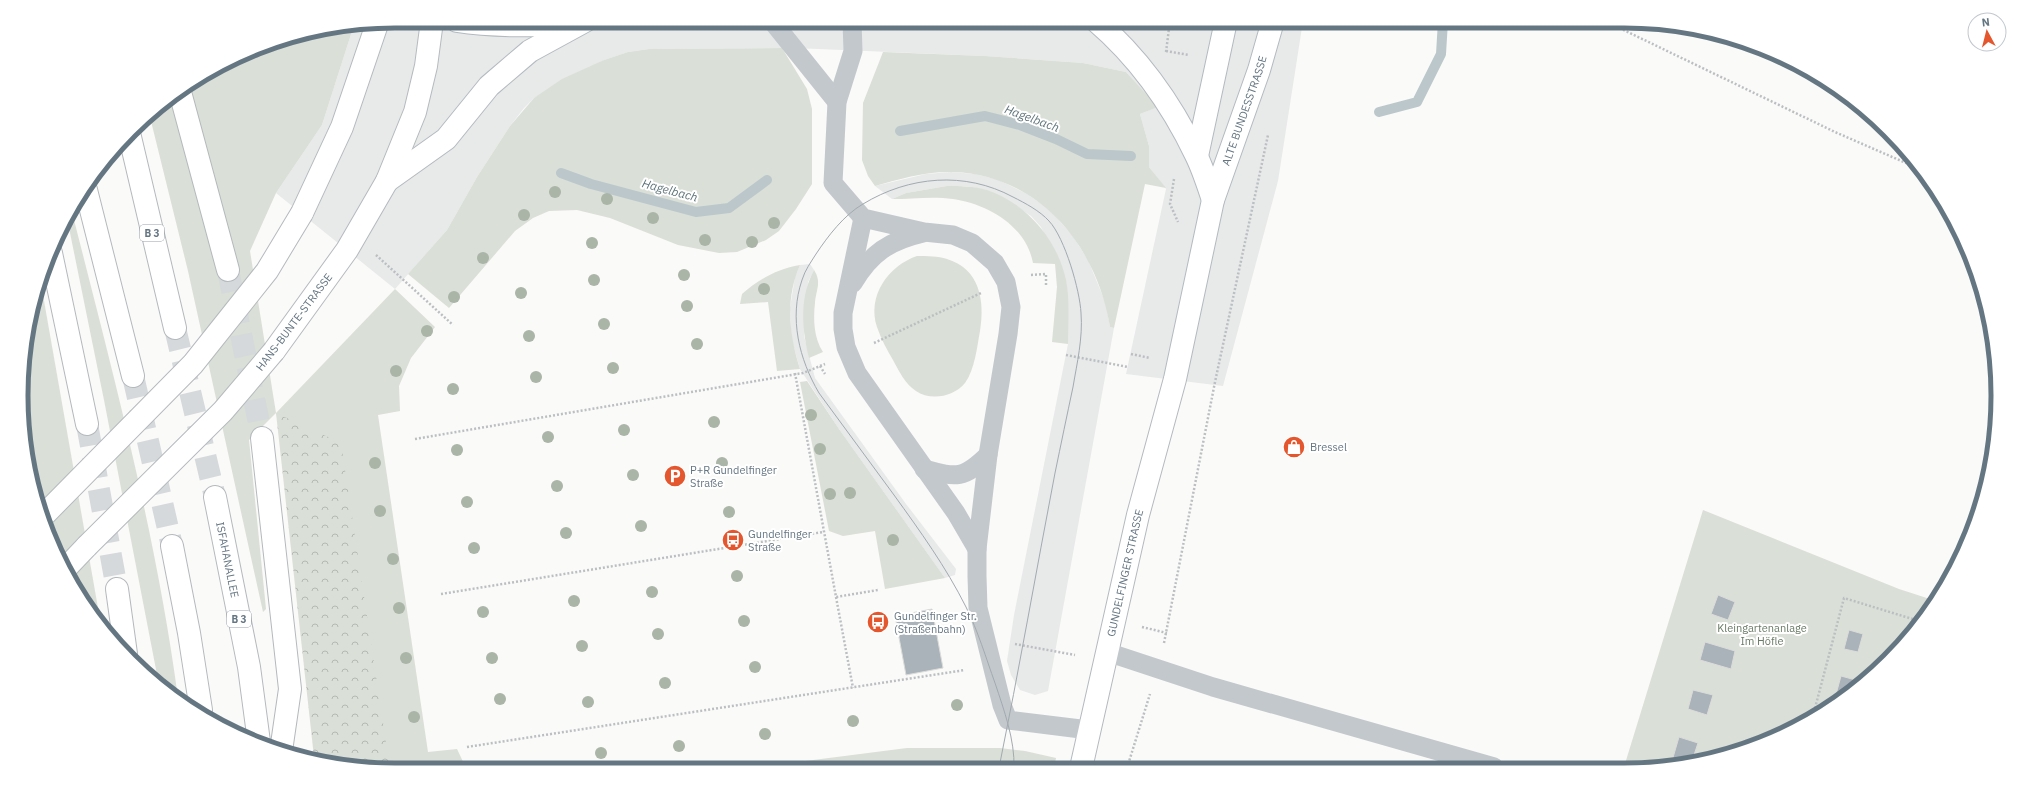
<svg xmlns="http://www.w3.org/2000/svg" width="2019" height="791" viewBox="0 0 2019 791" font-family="'IBM Plex Sans',sans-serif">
<defs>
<pattern id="forest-crowns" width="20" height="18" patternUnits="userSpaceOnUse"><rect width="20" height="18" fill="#dadfd7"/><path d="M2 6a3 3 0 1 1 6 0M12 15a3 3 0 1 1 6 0" fill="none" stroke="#b4b9b4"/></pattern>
</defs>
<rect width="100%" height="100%" fill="#fafaf8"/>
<!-- built -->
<g fill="#e8e9e9">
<polygon points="396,21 1303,21 1278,181 1223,386 1126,374 1166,189 1149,167 1149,146 1140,114 1157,107 1126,72 1083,63 985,56 794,48 649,49 628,52 604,60 534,98 524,108 510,126 477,177 447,230 395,289 276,193 322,125 353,28"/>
<polygon points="951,172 975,174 999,180 1027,194 1049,209 1072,235 1088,260 1106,304 1110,327 1114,328 1048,691 1035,695 1020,690 1011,675 1007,661 1014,615 1068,344 1066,281 1041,227 1031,216 1004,198 986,190 966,186 947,186 906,193 892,199 875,186 926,174"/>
<polygon points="810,264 814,270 808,282 804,336 815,378 906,504 956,569 955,575 945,578 839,429 800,369 791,337 790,308 795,277 800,265"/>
</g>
<!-- green -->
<g fill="#dadfd7">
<polygon points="353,28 322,125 276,193 250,251 276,413 395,289 435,327 411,358 399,386 400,411 378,415 428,752 457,749 467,770 390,769 276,413 249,440 266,609 263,612 188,271 149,113 208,71 275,41"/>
<polygon points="782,48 807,89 812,109 812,184 796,209 779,231 766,240 737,252 719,253 678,245 610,218 577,210 549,211 533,218 515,231 449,308 408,274 447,230 477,177 510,126 534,98 562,79 604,60 628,52 649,49"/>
<path d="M883 52 985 56 1083 63 1126 72 1158 107 1140 114 1149 146V167L1166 188 1145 184 1114 328 1110 327C1097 246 1039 175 953 172 926 171 900 179 875 186L868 176 862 160 863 103Z"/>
<path d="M947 186C960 186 974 186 987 190 1027 204 1057 239 1066 280 1070 300 1068 324 1068 344L1052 342 1057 287 1055 264 1033 263C1026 226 988 204 953 199 933 196 912 199 892 199L906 193Z"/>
<path d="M71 208C112 370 156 532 178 698L167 692 159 685 104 400 67 218Z"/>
<path d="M917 256C927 256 938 256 947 259 980 269 985 301 980 331 977 347 975 369 965 383 954 397 930 401 916 391 905 384 899 371 893 360 887 350 881 339 877 327 867 296 888 266 917 256Z"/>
<path d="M800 265C785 299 789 334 800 369L777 371 768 302 740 304 742 294C759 279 777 269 800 265Z"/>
<path d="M814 270C822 282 816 290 815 303 813 319 814 339 823 352L809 358C802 329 799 298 814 270Z"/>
<polygon points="40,278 101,625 71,583 28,468 24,346"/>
<polygon points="807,381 839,429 945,578 885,589 875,531 843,536 829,531 800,382"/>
<polygon points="1703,510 1899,589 1936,601 1870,677 1767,741 1673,767 1624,767"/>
<polygon points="907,748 1000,748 1025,751 1056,758 1054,768 743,769"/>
</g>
<!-- forest -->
<polygon fill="url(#forest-crowns)" points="276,413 341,443 390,769 314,757"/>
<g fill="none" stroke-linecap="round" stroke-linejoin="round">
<!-- stream -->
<g stroke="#bbc7cb" stroke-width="10">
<polyline points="1379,112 1417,102 1441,54 1443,21"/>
<polyline points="900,131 985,116 1020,125 1056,139 1087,154 1131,156"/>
<polyline points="561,173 591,184 696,212 729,208 767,180"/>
</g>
</g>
<!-- building -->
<g fill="#aab3b9" stroke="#dcdcda">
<polygon points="1718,595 1735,602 1728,620 1711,614"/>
<polygon points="932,609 943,668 906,675 895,616"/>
<polygon points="1849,630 1863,634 1858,652 1844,649"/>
<polygon points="1705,642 1735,651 1731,669 1700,660"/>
<polygon points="1841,676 1863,682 1836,699 1835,698"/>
<polygon points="1693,690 1713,695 1707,715 1688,709"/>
<polygon points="1679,737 1698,743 1692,761 1682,764 1672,761"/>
</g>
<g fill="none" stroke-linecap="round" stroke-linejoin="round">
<!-- highway-tunnel -->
<g stroke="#d5d9db" stroke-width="22" stroke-dasharray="22 11" stroke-linecap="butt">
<polyline points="228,270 262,438"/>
<polyline points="175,328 215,497"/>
<polyline points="133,376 172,546"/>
<polyline points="87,424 117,589"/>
</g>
<!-- secondary casing -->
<g stroke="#b3babf" stroke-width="24">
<g id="secondary">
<path d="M457 21C495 27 534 26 573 23"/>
<path d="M1096 21C1138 57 1172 105 1196 155 1203 169 1208 185 1213 200"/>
<polyline points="1197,156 1226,21"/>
<polyline points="387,181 446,139 489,86 530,51 585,21"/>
<path id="s1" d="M1081 768 1138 515 1175 379 1213 200 1259 70 1273 21"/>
</g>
</g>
<!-- primary casing -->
<g stroke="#b5babe" stroke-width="24">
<g id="primary">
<polyline points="302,213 342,127 377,24"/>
<polyline points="274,351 347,250 387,181 415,112 426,66 432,21"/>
<polyline points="66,568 87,546"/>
</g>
</g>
<!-- highway casing -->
<g stroke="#b4b9bd" stroke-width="24">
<g id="highway">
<polyline points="180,92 228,270"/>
<polyline points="130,137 175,328"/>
<polyline points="86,190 133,376"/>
<polyline points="51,253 87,424"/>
<polyline points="262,438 290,689 281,751"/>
<path id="s2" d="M215 497 249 667 259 742"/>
<polyline points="172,546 189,633 201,710"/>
<polyline points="117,589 126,654"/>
</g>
</g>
<!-- path -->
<g stroke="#bbbfc2" stroke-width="2.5" stroke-dasharray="2 2" stroke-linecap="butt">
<polyline points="1605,21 1835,132 1922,170"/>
<polyline points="1166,51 1189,55"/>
<polyline points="1166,52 1170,21"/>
<polyline points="1174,179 1170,204 1178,222"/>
<polyline points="376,255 453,325"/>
<polyline points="1031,275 1046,274 1046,285"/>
<polyline points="874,343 981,293"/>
<polyline points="1131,354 1150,358"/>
<polyline points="1066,355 1128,367"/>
<polyline points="820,366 825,374"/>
<polyline points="795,373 836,597 878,590"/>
<polyline points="415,439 803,373 825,364"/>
<polyline points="441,594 823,532"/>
<polyline points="836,597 853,688"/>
<polyline points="1142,627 1167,633"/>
<polyline points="1164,643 1215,382 1268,135"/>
<polyline points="1015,644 1075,655"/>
<polyline points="1814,712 1844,598 1919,621"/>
<polyline points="467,747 965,670"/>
<polyline points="1127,768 1150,694"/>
</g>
<!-- lane -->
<g stroke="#c3c8cc" stroke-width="19">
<polyline points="772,21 837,102"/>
<polyline points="852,21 853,51 837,102 833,183 863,218 924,232 953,235 972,243 995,263 1006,282 1011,307 1008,334 988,455 977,549 977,576 978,608 1002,705 1008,720 1089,730"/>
<polyline points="863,218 843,313 843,329 846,347 857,373 956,513 977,549"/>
<path d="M853 283C871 253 889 241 923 233"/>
<path d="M924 469C958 478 963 479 988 455"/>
<polyline points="1107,652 1213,687 1494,767"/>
</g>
<!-- secondary -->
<use href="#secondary" stroke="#fff" stroke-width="22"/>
<!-- primary -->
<use href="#primary" stroke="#fff" stroke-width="22"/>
<!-- highway -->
<use href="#highway" stroke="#fff" stroke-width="22"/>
<!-- tram -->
<path stroke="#a2aab0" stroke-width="1" d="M999 768C1019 670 1036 572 1055 473 1061 444 1067 415 1073 387 1077 363 1083 338 1081 313 1080 291 1065 238 1049 221 1040 211 1025 203 1013 197 965 171 909 176 863 204 844 215 828 236 816 254 811 262 805 270 802 280 789 318 799 359 819 393 844 427 869 461 894 495 920 531 946 567 966 607 978 631 986 658 995 683 1004 710 1015 740 1014 768"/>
<!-- primary-bridge casing -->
<g stroke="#b5babe" stroke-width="24" stroke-linecap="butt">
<g id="primary-bridge">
<polyline points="45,514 193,364 267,271 302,213"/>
<polyline points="87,546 223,411 274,351"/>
</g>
</g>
<!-- primary-bridge -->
<use href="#primary-bridge" stroke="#fff" stroke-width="22"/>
</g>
<!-- trees -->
<g fill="#aab4a7">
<circle cx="555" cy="192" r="6"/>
<circle cx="607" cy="199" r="6"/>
<circle cx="524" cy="215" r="6"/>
<circle cx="653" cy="218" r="6"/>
<circle cx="774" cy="223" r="6"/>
<circle cx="705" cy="240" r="6"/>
<circle cx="752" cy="242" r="6"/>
<circle cx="592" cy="243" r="6"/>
<circle cx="483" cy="258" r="6"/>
<circle cx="684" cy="275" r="6"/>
<circle cx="594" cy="280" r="6"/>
<circle cx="764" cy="289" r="6"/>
<circle cx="521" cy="293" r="6"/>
<circle cx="454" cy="297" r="6"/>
<circle cx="687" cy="306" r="6"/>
<circle cx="604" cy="324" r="6"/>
<circle cx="427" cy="331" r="6"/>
<circle cx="529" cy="336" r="6"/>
<circle cx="697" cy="344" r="6"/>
<circle cx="613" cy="368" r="6"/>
<circle cx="396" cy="371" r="6"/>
<circle cx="536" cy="377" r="6"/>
<circle cx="453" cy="389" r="6"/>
<circle cx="811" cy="415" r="6"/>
<circle cx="714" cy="422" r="6"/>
<circle cx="624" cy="430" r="6"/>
<circle cx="548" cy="437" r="6"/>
<circle cx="820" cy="449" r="6"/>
<circle cx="457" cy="450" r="6"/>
<circle cx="375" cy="463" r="6"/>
<circle cx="722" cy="463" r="6"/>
<circle cx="633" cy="475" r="6"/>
<circle cx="557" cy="486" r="6"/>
<circle cx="850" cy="493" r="6"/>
<circle cx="830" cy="494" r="6"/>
<circle cx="467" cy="502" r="6"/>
<circle cx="380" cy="511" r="6"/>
<circle cx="729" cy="512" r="6"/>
<circle cx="641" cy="526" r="6"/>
<circle cx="566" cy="533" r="6"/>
<circle cx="893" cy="540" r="6"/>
<circle cx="474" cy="548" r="6"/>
<circle cx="393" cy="559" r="6"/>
<circle cx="737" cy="576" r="6"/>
<circle cx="652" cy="592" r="6"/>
<circle cx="574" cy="601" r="6"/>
<circle cx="399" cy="608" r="6"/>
<circle cx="483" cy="612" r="6"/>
<circle cx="744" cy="621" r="6"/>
<circle cx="658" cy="634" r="6"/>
<circle cx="582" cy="646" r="6"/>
<circle cx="406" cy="658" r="6"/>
<circle cx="492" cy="658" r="6"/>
<circle cx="755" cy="667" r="6"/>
<circle cx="665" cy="683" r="6"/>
<circle cx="500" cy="699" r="6"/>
<circle cx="588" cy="702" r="6"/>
<circle cx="957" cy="705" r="6"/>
<circle cx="414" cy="717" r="6"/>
<circle cx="853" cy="721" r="6"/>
<circle cx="765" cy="734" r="6"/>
<circle cx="679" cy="746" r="6"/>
<circle cx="601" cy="753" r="6"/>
</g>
<!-- icons -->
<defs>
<g id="shop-disc" transform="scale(1.15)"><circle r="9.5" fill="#e4572e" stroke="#fff"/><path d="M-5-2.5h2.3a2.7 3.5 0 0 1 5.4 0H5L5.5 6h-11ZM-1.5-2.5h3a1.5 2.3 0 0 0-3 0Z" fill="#fff"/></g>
<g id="parking-disc" transform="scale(1.15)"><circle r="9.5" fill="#e4572e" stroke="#fff"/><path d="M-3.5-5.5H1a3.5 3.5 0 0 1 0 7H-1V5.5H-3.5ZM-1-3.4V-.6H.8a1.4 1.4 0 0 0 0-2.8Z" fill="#fff"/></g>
<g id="bus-disc" transform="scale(1.15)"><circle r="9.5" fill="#e4572e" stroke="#fff"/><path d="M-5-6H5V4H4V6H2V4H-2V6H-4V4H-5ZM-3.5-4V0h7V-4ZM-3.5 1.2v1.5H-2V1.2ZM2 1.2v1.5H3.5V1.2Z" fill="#fff"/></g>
</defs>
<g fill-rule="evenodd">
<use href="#shop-disc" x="1294" y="447"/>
<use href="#parking-disc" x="675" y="476"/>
<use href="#bus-disc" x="733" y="540"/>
<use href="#bus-disc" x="878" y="622"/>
</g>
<g text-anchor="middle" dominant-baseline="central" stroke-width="4" stroke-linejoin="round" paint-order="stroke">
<!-- shield labels -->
<g fill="#fff" stroke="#939fa8" stroke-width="1">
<rect x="140" y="225" width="24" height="16" rx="3"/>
<rect x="227" y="611" width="24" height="16" rx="3"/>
</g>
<g font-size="10" font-weight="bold" fill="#657683">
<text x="152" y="233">B 3</text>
<text x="239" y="619">B 3</text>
</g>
<!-- street labels -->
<g font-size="11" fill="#657683" stroke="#fff">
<text stroke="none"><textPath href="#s1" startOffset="678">ALTE BUNDESSTRASSE</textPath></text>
<text transform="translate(294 322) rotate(-53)">HANS-BUNTE-STRASSE</text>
<text stroke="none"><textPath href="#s2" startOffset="64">ISFAHANALLEE</textPath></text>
<text stroke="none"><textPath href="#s1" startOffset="200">GUNDELFINGER STRASSE</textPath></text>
</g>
<!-- poi labels -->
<g font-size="11" fill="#657683" stroke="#fff" text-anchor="start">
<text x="1310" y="447">Bressel</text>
<text x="690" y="470">P+R Gundelfinger<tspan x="690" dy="13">Straße</tspan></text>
<text x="748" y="534">Gundelfinger<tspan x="748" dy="13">Straße</tspan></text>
<text x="894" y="616">Gundelfinger Str.<tspan x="894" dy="13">(Straßenbahn)</tspan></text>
</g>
<!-- park labels -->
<g font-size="11" fill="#687a64" stroke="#fff">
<text x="1762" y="628">Kleingartenanlage<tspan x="1762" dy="13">Im Höfle</tspan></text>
</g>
<!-- water labels -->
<g font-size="12" font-style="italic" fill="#60757c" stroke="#fff">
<text transform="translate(1032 118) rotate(20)">Hagelbach</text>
<text transform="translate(670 190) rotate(15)">Hagelbach</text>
</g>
</g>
<!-- crop -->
<path d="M0 0H2019V791H0ZM395 28H1624A367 367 0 0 1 1991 395V396A367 367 0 0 1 1624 763H395A367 367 0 0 1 28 396V395A367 367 0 0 1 395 28Z" fill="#fff" fill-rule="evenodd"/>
<path fill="none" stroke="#657683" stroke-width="5" d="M395 28H1624A367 367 0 0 1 1991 395V396A367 367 0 0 1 1624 763H395A367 367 0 0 1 28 396V395A367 367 0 0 1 395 28Z"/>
<!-- north arrow -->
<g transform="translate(1987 32) rotate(353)"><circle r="19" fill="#ffffff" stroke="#c1c8cd"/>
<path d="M0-3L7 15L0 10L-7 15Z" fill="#e4572e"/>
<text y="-6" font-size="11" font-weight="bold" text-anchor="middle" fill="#657683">N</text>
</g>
</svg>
